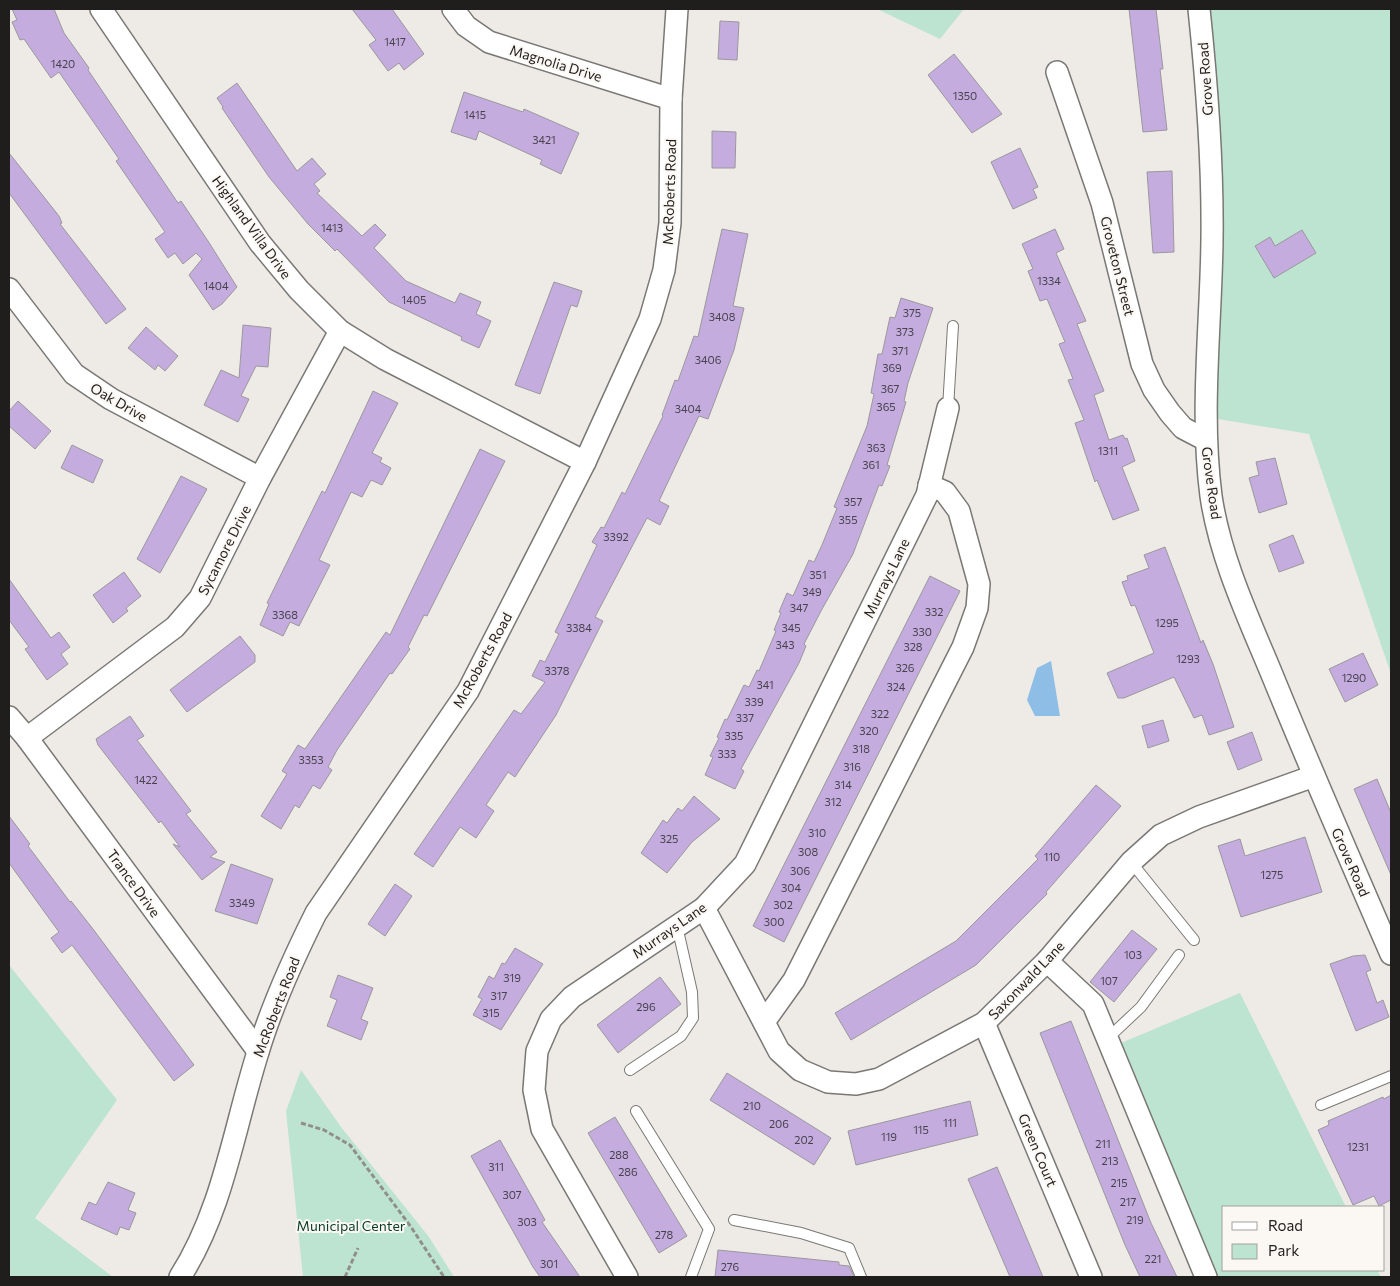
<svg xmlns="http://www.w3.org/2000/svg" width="1400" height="1286" viewBox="0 0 1400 1286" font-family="Commissioner,sans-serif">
<rect width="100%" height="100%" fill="#eeebe7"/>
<!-- green -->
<g fill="#bce4d0">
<polygon points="877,9 964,9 940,39"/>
<polygon points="1198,9 1391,9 1391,674 1309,434 1218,419"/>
<polygon points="9,965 117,1100 35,1218 113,1277 9,1277"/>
<polygon points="1240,993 1346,1207 1224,1207 1224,1270 1377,1270 1381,1277 1209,1277 1102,1051"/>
<polygon points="301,1070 341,1127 429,1237 454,1277 303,1277 286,1111"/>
</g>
<!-- water -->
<polygon fill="#8ebee5" points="1051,661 1060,716 1035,716 1027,700 1037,668"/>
<!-- building -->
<g fill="#c5acdf" stroke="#9a989c">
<polygon points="12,9 54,9 64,33 89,68 88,70 178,203 181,201 208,241 237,287 222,304 213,310 189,275 202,259 196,253 183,264 175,253 168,258 155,239 165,232 116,161 119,159 59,72 51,78 24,39 20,40 12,22 17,20"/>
<polygon points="352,9 392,9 424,54 404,70 399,63 388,71 369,45 376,40"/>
<polygon points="1129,9 1156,9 1163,69 1160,69 1167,130 1143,132"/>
<polygon points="720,21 739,22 737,60 718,59"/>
<polygon points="954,54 1002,114 972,133 928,75"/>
<polygon points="237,83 297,171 312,158 326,174 314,184 320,191 317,193 362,236 375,224 386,235 374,248 406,281 455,303 460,293 481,302 476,314 491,321 479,348 461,340 462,337 389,302 337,249 335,251 308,224 269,177 222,108 223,107 217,98"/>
<polygon points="464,92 523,112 524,109 579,133 561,174 540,164 542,160 479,131 476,140 451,132"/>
<polygon points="712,131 736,132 735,168 712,168"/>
<polygon points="1020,148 1038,187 1033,189 1037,198 1013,209 991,162"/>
<polygon points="9,153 59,216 62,223 60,224 126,309 106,324 9,193"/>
<polygon points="1172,171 1174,252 1153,253 1147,172"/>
<polygon points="722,229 748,234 733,306 744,308 734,350 708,419 699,416 659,501 669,506 660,525 647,518 595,617 603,621 556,715 515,777 508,772 486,805 494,811 476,838 460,827 433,867 414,854 514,710 521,714 545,682 532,676 540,660 545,662 559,634 555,632 597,545 592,542 601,527 604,528 622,492 625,494 663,416 662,415 675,380 678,381 694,336 698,337"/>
<polygon points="1055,229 1064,249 1056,253 1086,321 1077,324 1104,391 1094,395 1109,440 1123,435 1125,439 1127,438 1135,461 1122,467 1139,510 1113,520 1097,480 1095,482 1075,423 1084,420 1068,380 1073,379 1059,344 1065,342 1047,299 1040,301 1028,271 1033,269 1022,244"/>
<polygon points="1302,230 1316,253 1274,278 1255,246 1270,237 1275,246"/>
<polygon points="554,282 582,291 577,307 571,305 540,394 515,385"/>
<polygon points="901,298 933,308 908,383 904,401 906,402 887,465 890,466 882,486 879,485 853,554 821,611 804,644 806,646 799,663 741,769 744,771 735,789 705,775 713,757 710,756 719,738 717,737 725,719 727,720 744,685 749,687 757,670 759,671 776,631 774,630 781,613 779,612 787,593 793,596 809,560 814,562 822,545 837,508 834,507 867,426 874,394 871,393 878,354 882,354 890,317 895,318"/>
<polygon points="243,325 271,328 268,367 256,366 241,396 249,399 238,422 204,405 221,370 239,378"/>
<polygon points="146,327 178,356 165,371 158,365 155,370 128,348"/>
<polygon points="373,391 398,403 372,453 382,458 380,462 391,468 382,485 371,480 362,497 351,492 319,560 330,565 299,626 290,622 283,636 260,625 269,604 267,603 322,491 325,493"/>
<polygon points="18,401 51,431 35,449 9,426 9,411"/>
<polygon points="72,445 103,460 93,483 61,468"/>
<polygon points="480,449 505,461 427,616 424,615 408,647 410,649 392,674 390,673 337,750 328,767 332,770 320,789 313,785 299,808 295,805 281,829 261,816 287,774 282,771 298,745 305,749 386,632 390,635"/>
<polygon points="1275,458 1287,504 1259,513 1249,478 1259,475 1256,462"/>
<polygon points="181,476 207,489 160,573 137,559"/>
<polygon points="1293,535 1304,563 1279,572 1269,545"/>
<polygon points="1165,547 1201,643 1203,640 1213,664 1234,727 1209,735 1202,715 1194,718 1174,677 1124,698 1118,698 1107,673 1154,653 1135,605 1131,606 1122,582 1128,580 1127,576 1149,568 1144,555"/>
<polygon points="124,572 141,596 126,608 128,611 113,623 93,595"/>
<polygon points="930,576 960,591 784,942 753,926"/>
<polygon points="9,579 51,638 59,632 70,647 61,654 68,664 47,680 25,649 29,647 9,620"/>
<polygon points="240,636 255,655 255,662 187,712 170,690"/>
<polygon points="1363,653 1378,685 1345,702 1329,669"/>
<polygon points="130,716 144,736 137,740 191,811 186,814 217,852 210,857 225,862 202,880 173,844 180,847 161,821 159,823 98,745 96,739"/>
<polygon points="1163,720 1169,741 1148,748 1142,726"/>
<polygon points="1252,732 1262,760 1238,770 1227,742"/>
<polygon points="1377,779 1391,813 1391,875 1354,789"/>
<polygon points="1096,785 1121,806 1046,892 1047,894 976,965 851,1040 835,1013 956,941 1038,859 1035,856"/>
<polygon points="694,796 720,819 692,842 667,873 641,853 663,820 667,823 678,808 682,811"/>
<polygon points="9,816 30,844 28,846 70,902 71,901 93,929 194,1065 174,1081 72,945 62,953 51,938 59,932 9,863"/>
<polygon points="1305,837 1322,892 1241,917 1218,846 1240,839 1245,856"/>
<polygon points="231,864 273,879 257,924 215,911"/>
<polygon points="395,884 412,896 385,936 368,924"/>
<polygon points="1132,930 1157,949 1114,1002 1090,982"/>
<polygon points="515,948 543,964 501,1030 473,1015 482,999 478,997 489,976 494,979 502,963 505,964"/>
<polygon points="1365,955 1371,970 1366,972 1377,1003 1383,1000 1389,1017 1356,1031 1330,964 1353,956"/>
<polygon points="338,975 373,988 361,1019 368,1022 361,1040 327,1026 337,1000 330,997"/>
<polygon points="660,977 681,1004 618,1053 597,1025"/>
<polygon points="1071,1021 1151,1223 1177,1277 1140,1277 1125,1245 1040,1033"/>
<polygon points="727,1073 831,1138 814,1165 710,1100"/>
<polygon points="1391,1095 1391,1200 1379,1206 1374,1196 1353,1205 1318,1130 1329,1125 1328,1121 1383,1097 1384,1099"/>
<polygon points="970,1101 978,1135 856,1165 848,1131"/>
<polygon points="615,1117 687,1236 659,1253 588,1133"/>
<polygon points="500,1140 545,1220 542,1222 580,1277 540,1277 533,1267 471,1156"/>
<polygon points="997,1167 1043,1277 1010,1277 968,1179"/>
<polygon points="108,1182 135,1193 128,1210 136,1213 129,1230 120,1227 117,1235 81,1219 89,1202 96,1205"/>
<polygon points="718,1250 839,1262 839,1265 849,1266 854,1277 715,1277"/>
</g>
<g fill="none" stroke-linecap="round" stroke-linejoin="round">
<!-- lane casing -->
<g stroke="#7a7874" stroke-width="12">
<g id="lane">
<polyline points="948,408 953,326"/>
<polyline points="1131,862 1194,940"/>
<polyline points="1107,1039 1141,1007 1179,955"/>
<polyline points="630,1070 681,1036 693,1018 692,992 677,926"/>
<polyline points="1321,1105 1391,1076"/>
<polyline points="636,1111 709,1229 691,1277"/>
<polyline points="734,1220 801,1233 849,1248 861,1277"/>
</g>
</g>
<!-- street casing -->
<g stroke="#7a7874" stroke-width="24">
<g id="street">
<polyline points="101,9 260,243 299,290 340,331 385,359 585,462"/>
<polyline points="453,9 466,26 489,42 671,99"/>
<path d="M1199 9C1207 85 1213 163 1212 240 1211 325 1200 411 1211 496 1220 558 1249 619 1273 677 1311 770 1351 862 1391 954"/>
<polyline points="1057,72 1102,203 1142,364 1154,390 1170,413 1183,428 1206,440"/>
<polyline points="9,289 74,374 111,399 260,478"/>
<polyline points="9,717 27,738 258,1051"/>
<polyline points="27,738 175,627 200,598 260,478 340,331"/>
<polyline points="704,908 779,1051 800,1070 828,1082 856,1084 879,1079 984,1023 1047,961 1131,862 1161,835 1199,817 1314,776"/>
<polyline points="1047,961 1093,1004 1206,1277"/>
<polyline points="764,1022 794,980 963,647 977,608 979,584 959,511 945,492 929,485"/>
<polyline points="984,1023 1091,1277"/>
<path d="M180 1277C223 1210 234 1128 258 1052 272 1005 294 957 316 913L468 691 585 462 650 319 664 270 670 223 671 99 677 9"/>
<polyline points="627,1277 542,1129 534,1090 537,1051 551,1019 572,997 704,908 745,864 927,495 948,408"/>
</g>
</g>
<!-- path -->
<g stroke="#918f8c" stroke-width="3" stroke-dasharray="5 2.5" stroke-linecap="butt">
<polyline points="301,1123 324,1130 350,1145 411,1227 444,1277"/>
<polyline points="345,1277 358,1248"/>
</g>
<!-- lane -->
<use href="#lane" stroke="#fff" stroke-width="10"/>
<!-- street -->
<use href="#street" stroke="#fff" stroke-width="21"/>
</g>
<g text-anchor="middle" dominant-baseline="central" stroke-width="4" stroke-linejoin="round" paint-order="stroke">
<!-- number labels -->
<g font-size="11" fill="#48424d">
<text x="395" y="41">1417</text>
<text x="63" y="63">1420</text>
<text x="965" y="95">1350</text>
<text x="475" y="114">1415</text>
<text x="544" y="139">3421</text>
<text x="332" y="227">1413</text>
<text x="1049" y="280">1334</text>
<text x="216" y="285">1404</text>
<text x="414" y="299">1405</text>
<text x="912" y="312">375</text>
<text x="722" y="316">3408</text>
<text x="905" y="331">373</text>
<text x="900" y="350">371</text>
<text x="708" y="359">3406</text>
<text x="892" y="367">369</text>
<text x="890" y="388">367</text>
<text x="886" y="406">365</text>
<text x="688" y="408">3404</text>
<text x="876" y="447">363</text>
<text x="1108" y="450">1311</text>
<text x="871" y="464">361</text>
<text x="853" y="501">357</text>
<text x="848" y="519">355</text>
<text x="616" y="536">3392</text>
<text x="818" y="574">351</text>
<text x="812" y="591">349</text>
<text x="799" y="607">347</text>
<text x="934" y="611">332</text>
<text x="285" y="614">3368</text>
<text x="1167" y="622">1295</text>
<text x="579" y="627">3384</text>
<text x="791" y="627">345</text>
<text x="922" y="631">330</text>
<text x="785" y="644">343</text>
<text x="913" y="646">328</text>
<text x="1188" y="658">1293</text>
<text x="905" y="667">326</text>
<text x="557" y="670">3378</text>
<text x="1354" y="677">1290</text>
<text x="765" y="684">341</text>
<text x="896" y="686">324</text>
<text x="754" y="701">339</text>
<text x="880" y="713">322</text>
<text x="745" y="717">337</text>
<text x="869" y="730">320</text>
<text x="734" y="735">335</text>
<text x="861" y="748">318</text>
<text x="727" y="753">333</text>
<text x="311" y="759">3353</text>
<text x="852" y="766">316</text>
<text x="146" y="779">1422</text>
<text x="843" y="784">314</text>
<text x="833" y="801">312</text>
<text x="817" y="832">310</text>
<text x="669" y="838">325</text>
<text x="808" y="851">308</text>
<text x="1052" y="856">110</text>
<text x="800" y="870">306</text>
<text x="1272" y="874">1275</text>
<text x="791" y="887">304</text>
<text x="242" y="902">3349</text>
<text x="783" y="904">302</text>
<text x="774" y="921">300</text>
<text x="1133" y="954">103</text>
<text x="512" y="977">319</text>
<text x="1109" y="980">107</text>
<text x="499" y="995">317</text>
<text x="646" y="1006">296</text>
<text x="491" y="1012">315</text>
<text x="752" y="1105">210</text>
<text x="950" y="1122">111</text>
<text x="779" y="1123">206</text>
<text x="921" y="1129">115</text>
<text x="889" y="1136">119</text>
<text x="804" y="1139">202</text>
<text x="1103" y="1143">211</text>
<text x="1358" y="1146">1231</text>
<text x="619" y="1154">288</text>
<text x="1110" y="1160">213</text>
<text x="496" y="1166">311</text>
<text x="628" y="1171">286</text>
<text x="1119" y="1182">215</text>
<text x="512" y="1194">307</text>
<text x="1128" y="1201">217</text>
<text x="1135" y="1219">219</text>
<text x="527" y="1221">303</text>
<text x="664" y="1234">278</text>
<text x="1153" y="1258">221</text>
<text x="549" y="1263">301</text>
<text x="730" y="1266">276</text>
</g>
<!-- street labels -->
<g font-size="14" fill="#1f1e1c" stroke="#fbf8f4">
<text transform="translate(556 63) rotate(17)">Magnolia Drive</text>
<text transform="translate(1205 79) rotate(-94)">Grove Road</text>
<text transform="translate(669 192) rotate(-88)">McRoberts Road</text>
<text transform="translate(252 227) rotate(54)">Highland Villa Drive</text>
<text transform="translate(1118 266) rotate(76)">Groveton Street</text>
<text transform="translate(119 402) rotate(30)">Oak Drive</text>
<text transform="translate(1212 483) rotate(82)">Grove Road</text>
<text transform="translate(224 550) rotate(-63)">Sycamore Drive</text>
<text transform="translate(886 578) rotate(-64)">Murrays Lane</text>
<text transform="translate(482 660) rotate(-61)">McRoberts Road</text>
<text transform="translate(1351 862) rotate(66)">Grove Road</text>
<text transform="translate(134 883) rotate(54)">Trance Drive</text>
<text transform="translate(669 930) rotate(-35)">Murrays Lane</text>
<text transform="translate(1026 980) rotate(-46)">Saxonwald Lane</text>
<text transform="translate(276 1007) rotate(-69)">McRoberts Road</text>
<text transform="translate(1038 1150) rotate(67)">Green Court</text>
</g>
<!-- park labels -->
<g font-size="14" fill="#083c29" stroke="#fbf8f4">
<text x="351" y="1225">Municipal Center</text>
</g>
</g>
<!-- border -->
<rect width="1400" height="1286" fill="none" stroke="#1f1e1c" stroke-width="20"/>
<!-- legend -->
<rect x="1222" y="1206" width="162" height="65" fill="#fbf8f4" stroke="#a3a19e"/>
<rect x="1232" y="1222" width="25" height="8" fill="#ffffff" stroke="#a3a19e"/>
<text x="1268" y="1231" font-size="15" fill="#1f1e1c">Road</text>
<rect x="1232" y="1244" width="25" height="15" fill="#bce4d0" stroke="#a3a19e"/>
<text x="1268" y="1256" font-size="15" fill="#1f1e1c">Park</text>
</svg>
